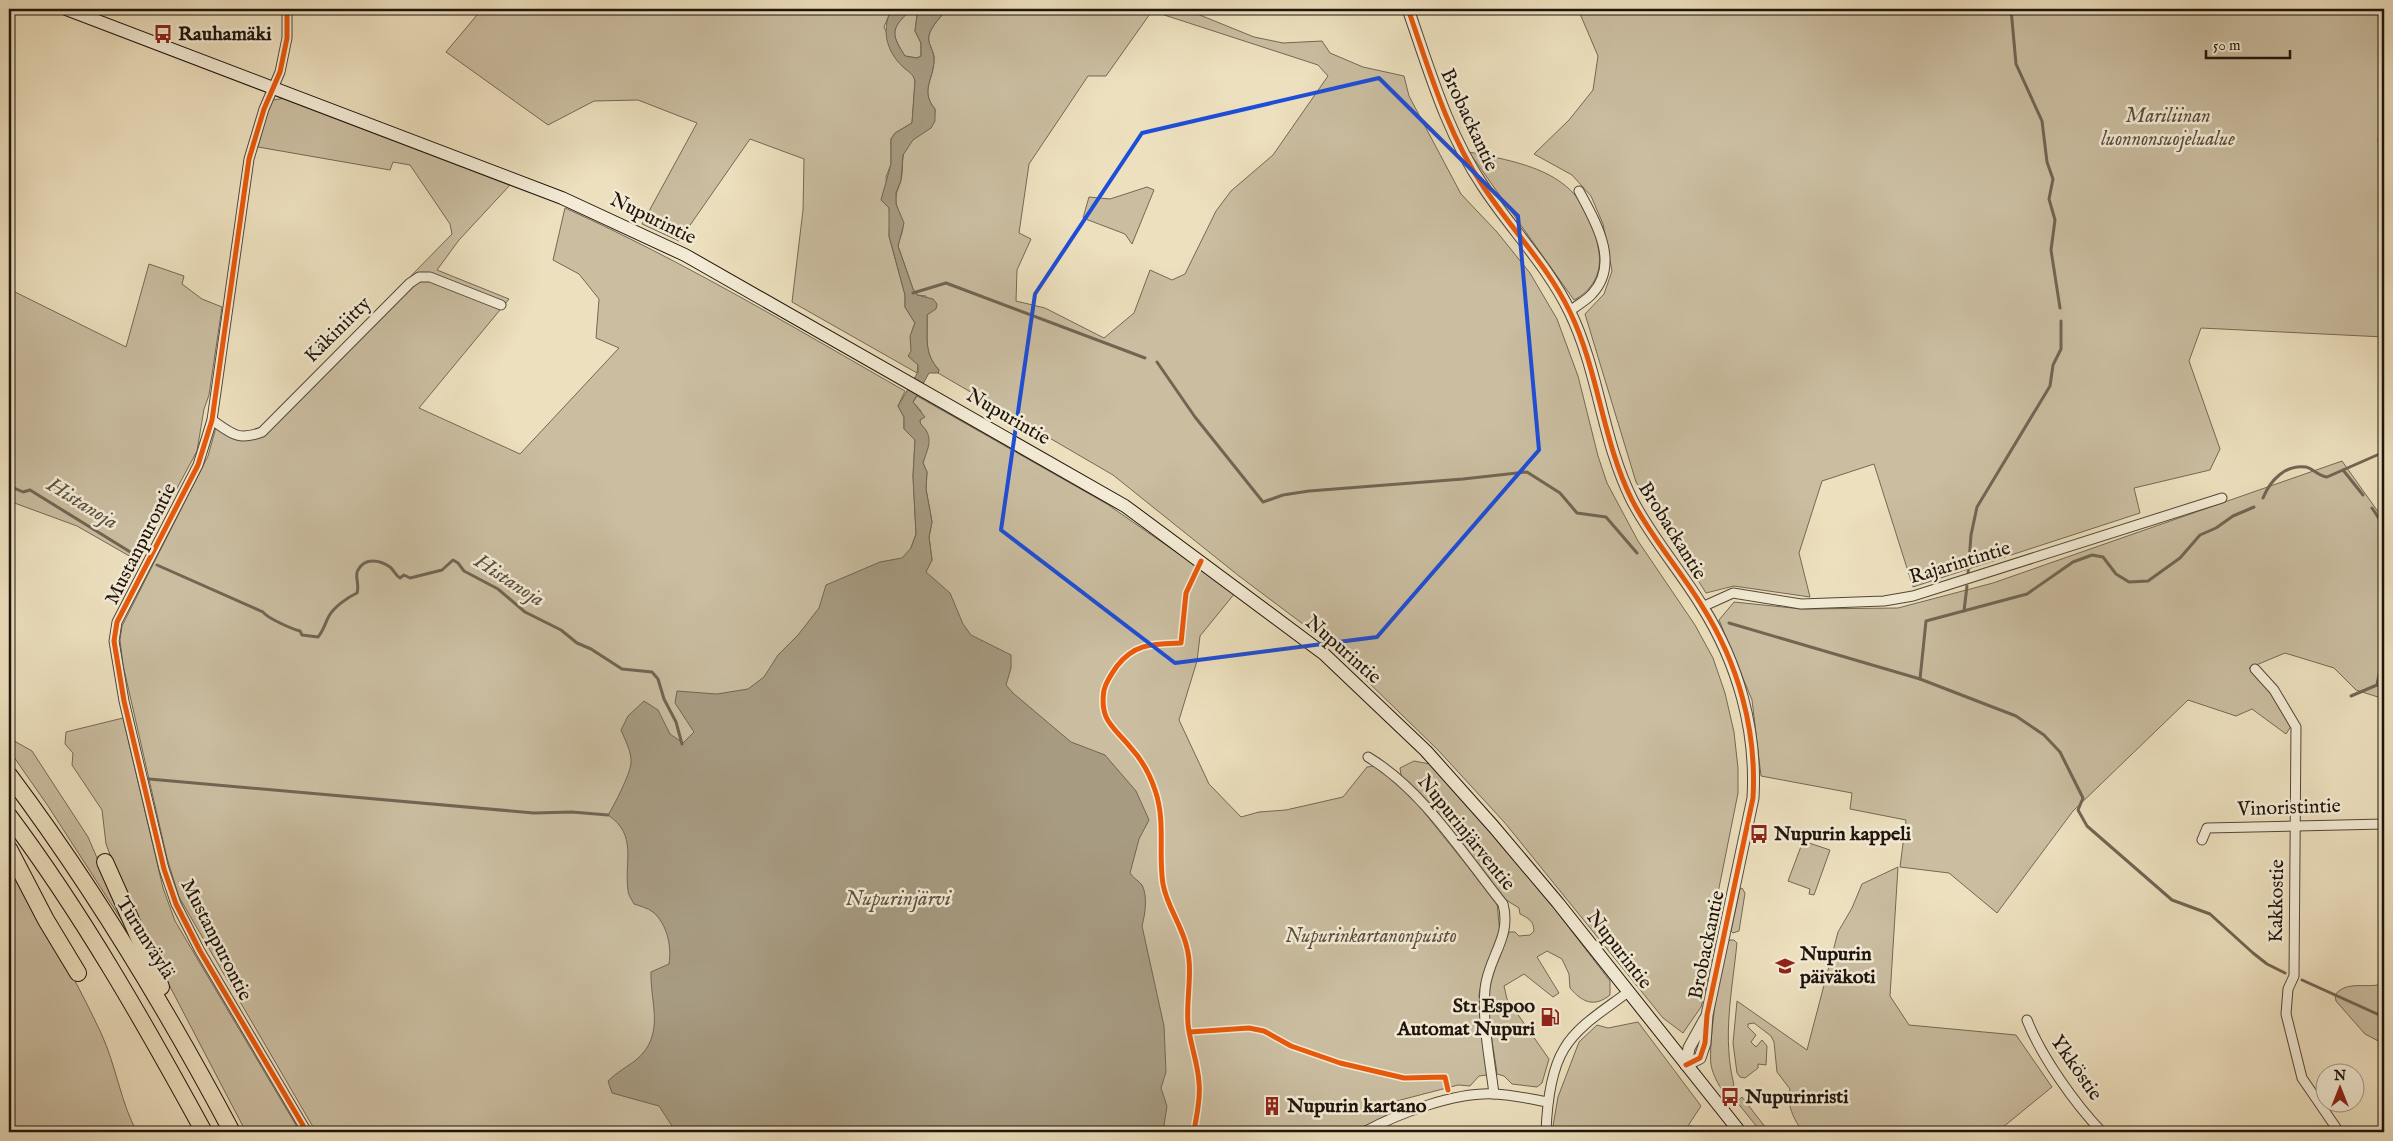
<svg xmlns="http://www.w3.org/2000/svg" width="2393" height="1141" viewBox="0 0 2393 1141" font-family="'IM FELL English',serif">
<rect width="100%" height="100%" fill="#ede0be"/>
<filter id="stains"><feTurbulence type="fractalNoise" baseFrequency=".004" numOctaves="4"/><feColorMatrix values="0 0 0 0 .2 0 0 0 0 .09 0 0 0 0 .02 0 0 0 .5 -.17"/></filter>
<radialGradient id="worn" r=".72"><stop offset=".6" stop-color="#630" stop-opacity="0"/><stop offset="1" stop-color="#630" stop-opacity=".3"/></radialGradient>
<!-- green -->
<g fill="#cabda0" stroke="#746856" fill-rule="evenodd">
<path d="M482 9H900L889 15 884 27 903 67 913 74 915 81 912 123 895 133 891 139V164L886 177 890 217 889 236 905 295V307L915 323C908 340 910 350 918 365L917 373 792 302 803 210 804 159 750 139 679 241 642 224 697 123 638 100 594 101 548 125 446 52Z"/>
<path d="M947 9H1185L1254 37 1283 43 1322 41 1330 53 1363 67 1404 76 1409 96 1461 194 1497 232 1530 273 1557 319 1578 376 1598 456 1607 483 1638 541 1695 625 1713 658 1725 693 1734 732 1738 768V793L1716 903 1715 954 1701 1007 1683 1033 1663 1018 1505 823 1438 750 1327 642 1239 576 1113 475 938 373 939 370C923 353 928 336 927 315L931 311 926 296 917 295 913 289 898 246C899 239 903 233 903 227 903 218 897 211 896 202 895 193 899 188 901 180 904 168 900 157 907 146 919 129 935 136 935 109 919 90 935 79 934 57 933 49 927 43 929 35 932 25 941 17 947 9ZM1152 11 1318 65 1328 76 1273 155 1231 191 1216 211 1185 274 1172 280 1150 270 1134 313 1104 338 1045 308 1016 301 1017 270 1031 239 1019 233 1029 164 1088 76H1106Z"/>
<polygon points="1578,9 2384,9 2384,337 2201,328 2189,361 2220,449 2210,470 2134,488 2140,513 1913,587 1874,464 1822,481 1799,553 1810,597 1734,586 1706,593 1636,482 1585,314 1604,294 1612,271 1603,224 1591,196 1572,175 1534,154 1569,120 1593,90 1598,56"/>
<path d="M907 13H914L917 16 915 31 921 43V56L917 58 905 56C893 37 889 30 907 13Z"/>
<path d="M285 98 510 185 459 240 437 270 509 299 419 408 520 454 619 348 596 338 599 299 579 274 553 260 565 208C683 261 793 327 905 391L898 406 904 417V429L915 440 913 476 916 534 911 548 926 571 932 560 929 537 932 522 926 489 927 472 923 463C927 449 932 435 920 423L921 411 913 402 917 396 1107 504 1235 593 1200 636 1197 661 1179 720 1209 784 1241 817 1259 812 1286 810 1343 797 1367 767 1375 766 1411 796 1497 903 1500 934 1482 979 1479 995 1487 1075 1479 1076 1470 1086 1458 1085 1393 1102 1388 1105 1389 1114 1353 1132H1102L802 664 694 732 682 744 802 1132H316L179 897 167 858 123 665 120 640 122 626 208 456 215 431 216 418C236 431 239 436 262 428L452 234 450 224 410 165 393 162 390 170 258 147 268 107 273 100Z"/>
<path d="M1469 152C1535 165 1588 175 1599 253 1602 273 1592 291 1574 300Z"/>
<polygon points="1147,187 1154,190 1132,244 1125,234 1083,218 1089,197 1110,199"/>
<polygon points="149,264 184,276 182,284 202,299 222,307 209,395 204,409 197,451 138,561 77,526 9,501 9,289 126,347"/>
<polygon points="2342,461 2384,520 2384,699 2356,690 2334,668 2285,653 2249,668 2274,697 2291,726 2286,734 2252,709 2236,716 2188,700 2073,811 1997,913 1949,873 1900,867 1906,820 1850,809 1852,793 1761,776 1752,700 1719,620 1734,602 1802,609 1898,608 1993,583"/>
<polygon points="123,718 163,888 175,921 300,1132 246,1132 166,979 112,860 106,844 102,810 72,765 73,753 65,744 66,732"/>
<polygon points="9,738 32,751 88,837 128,930 48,806 9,750"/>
<path d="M1414 761 1430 764 1471 808 1547 899 1610 981V995C1594 1008 1582 1002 1570 988L1569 974 1562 959 1547 951 1537 957 1559 993 1553 997 1524 974 1504 986 1507 999 1549 1059 1542 1083 1537 1087 1512 1084 1504 1076 1497 1074C1494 1049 1486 1015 1489 990 1491 970 1502 950 1509 932H1515L1519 936 1530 935 1534 931C1534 921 1528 918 1520 914L1519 908 1503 898 1416 790 1401 775 1400 768Z"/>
<polygon points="1803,841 1830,850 1814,895 1809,894 1810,889 1788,881"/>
<path d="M9 865C41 920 74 975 101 1033 116 1065 121 1104 137 1132H9Z"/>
<path d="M1898 867 1890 996 1909 1025 2016 1035 2052 1087 1997 1132H1803C1794 1120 1786 1104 1790 1089L1777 1072 1774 1042 1771 1036 1754 1023 1748 1024V1027L1756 1035 1751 1042 1756 1047 1762 1040 1767 1046 1766 1065 1758 1064V1068L1745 1078 1740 1077 1737 1073 1733 1043 1737 1001 1807 1050 1838 932 1852 908 1862 884Z"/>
<polygon points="1742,888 1745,893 1739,931 1733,933 1731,931 1740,889"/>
<path d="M1729 940H1734L1737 943C1732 992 1722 1037 1734 1085L1724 1093C1718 1084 1713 1075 1711 1065 1708 1045 1720 956 1729 940Z"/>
<path d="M2384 983V1044L2365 1034 2336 1001 2335 995C2347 979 2369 990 2384 983Z"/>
<polygon points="1638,1022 1701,1106 1684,1132 1552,1132 1558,1097 1579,1042 1597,1025 1608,1028"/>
<polygon points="1742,1097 1769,1132 1761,1132 1737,1102"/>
</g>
<!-- water -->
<path fill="#a79b82" stroke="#716553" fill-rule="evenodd" d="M900 9H947C941 17 932 25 929 35 927 43 933 49 934 57 935 78 919 90 935 109V121L931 128 913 140 903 155 901 180 896 193V204L904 223 898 246 913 289 917 295 933 299 937 304 936 309 927 315C928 336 923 353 939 370L938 373H929L913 402 925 417 920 420C920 425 923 426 926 430 933 442 926 452 923 463L927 472 926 489 932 522 929 537 932 560 926 572 950 593 963 624 971 635 1011 655V668L1006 685 1013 693 1071 742 1105 755 1136 791 1149 820 1139 839 1130 873C1133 878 1139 881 1142 885 1148 896 1145 915 1142 926L1164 1026 1166 1072 1161 1088 1167 1106 1163 1132H676L659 1106 612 1093 608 1081C617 1072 627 1067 636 1060 666 1035 650 1003 651 972L669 964C672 946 667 924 653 912 648 908 640 906 634 904 632 900 628 895 628 890 624 862 638 835 608 815 615 804 629 776 631 764 632 752 625 740 621 730L628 716 644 701 658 710 670 734 683 743 694 732 675 703 677 691 717 694 748 689 764 677 778 655 798 635 819 608 826 585 880 562 902 558 911 548 916 534 913 476 915 440 904 429V417L898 406 918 372V365L908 356 911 351 910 336 915 323 905 307V295L889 236V208L881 200 891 164V139L895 133 912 123 915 81C913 73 908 72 902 66 888 52 882 34 889 15ZM908 13H914L917 16 915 31 921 43V56L917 58 905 56C893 37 889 30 908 13Z"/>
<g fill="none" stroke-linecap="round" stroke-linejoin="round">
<!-- stream -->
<g stroke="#716553" stroke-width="3">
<polyline points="2011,9 2016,64 2042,121 2047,162 2053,179 2049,199 2055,220 2051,250 2060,308"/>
<polyline points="2384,130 2379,139 2384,191"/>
<polyline points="913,293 946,283 1145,358"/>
<polyline points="1157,362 1195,417 1263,502 1283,495 1309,491 1463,479 1527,472 1560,493 1577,513 1606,517 1637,553"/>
<polyline points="2343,470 2363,495"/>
<polyline points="9,481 14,488 23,492 30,490 140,558"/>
<path d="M2263 498C2270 481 2285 464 2306 467 2314 469 2318 476 2327 477L2384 452"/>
<polyline points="2372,508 2384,526"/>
<path d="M157 565 263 612C267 618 292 629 300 631L302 635 318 637C324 630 325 623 329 616 334 607 348 597 357 593 360 584 354 576 358 570 365 557 380 560 390 567 394 570 395 575 400 578L404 575 410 578 442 570 453 560 458 563 464 571 498 589 525 612 561 630 577 643 591 649 622 669 652 672 658 679 664 699 676 722 682 744"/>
<polyline points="1968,574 1971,535 1977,507 2050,386 2053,365 2061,349 2061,321"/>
<polyline points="1964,611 1967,586"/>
<polyline points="1729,623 1920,679 2016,716 2044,735 2060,752 2083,798 2078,810 2087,826 2172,900 2210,914 2253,953 2267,964 2285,973"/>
<polyline points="1920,679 1926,621 2027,594 2073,562 2092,555 2103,557 2116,574 2129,582 2148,581 2180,558 2200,535 2216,528 2233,516 2254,507"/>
<polyline points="2351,696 2377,685 2384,649"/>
<polyline points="149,779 534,813 572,812 608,815"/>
<polyline points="2302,980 2384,1017"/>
</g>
<!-- minor casing -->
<g stroke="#524739" stroke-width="11">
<g id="minor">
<polyline points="287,9 287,38 280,72 264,109 249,159 212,420 198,465 117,622 114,641 124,701 164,869 176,904 200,951 307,1132"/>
<path d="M1570 311C1577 305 1586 301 1592 294 1621 263 1595 221 1579 191"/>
<path d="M212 420C232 434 238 441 262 432L410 283 419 277H430L501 305"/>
<polyline points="1702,607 1733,593 1801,604 1884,601 1913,596 2222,498"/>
<polyline points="2255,669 2274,690 2296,727 2294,976 2288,989 2286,1014 2302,1078 2339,1132"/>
<path d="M1368 757C1423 790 1463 854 1503 904 1512 938 1488 957 1485 989 1482 1023 1490 1060 1494 1094"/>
<polyline points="2202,840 2207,828 2384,824"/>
<path d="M2027 1020C2041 1056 2075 1104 2102 1132"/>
<path d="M1364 1132C1399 1113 1455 1092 1495 1094 1513 1095 1531 1099 1548 1102"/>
<path d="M1546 1132C1547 1106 1550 1072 1564 1049 1578 1025 1606 1009 1628 992"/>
<polyline points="1690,1132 1691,1131"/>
</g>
</g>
<!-- tertiary casing -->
<g stroke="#524739" stroke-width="13">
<g id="tertiary">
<path d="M1408 9C1429 69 1447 133 1483 186 1511 229 1548 266 1570 312 1599 372 1602 440 1632 500 1651 537 1680 570 1702 606 1738 663 1757 730 1753 798L1707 1015 1705 1043 1700 1058 1686 1065"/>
<polyline points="1686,1065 1689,1048 1705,1019"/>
</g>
</g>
<!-- secondary casing -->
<g stroke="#1f140d" stroke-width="14">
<polyline id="secondary" points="66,9 562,198 685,255 1125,506 1324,654 1426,751 1493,826 1558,903 1740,1132"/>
</g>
<!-- motorway casing -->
<g stroke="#1f140d" stroke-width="18">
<g id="motorway">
<path d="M9 775C93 887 166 1008 232 1132"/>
<path d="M9 816C83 915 145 1024 204 1132"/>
<polyline points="9,849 46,920 78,973"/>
<polyline points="105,862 161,987"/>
</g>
</g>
<!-- minor -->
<use href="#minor" stroke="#f3ebd5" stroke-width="9"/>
<!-- tertiary -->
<use href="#tertiary" stroke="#f3ebd5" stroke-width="11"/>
<!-- secondary -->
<use href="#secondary" stroke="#f3ebd5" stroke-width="12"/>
<!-- motorway -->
<use href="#motorway" stroke="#ede0be" stroke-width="16"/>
<!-- cycleway casing -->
<g stroke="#f3ebd5" stroke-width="8">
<g id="cycleway">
<polyline points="287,9 287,38 280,72 264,109 249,159 212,420 198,465 117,622 114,641 124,701 164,869 176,904 200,951 307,1132"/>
<path d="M1408 9C1429 69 1447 133 1483 186 1511 229 1548 266 1570 312 1599 372 1602 440 1632 500 1651 537 1680 570 1702 606 1738 663 1757 730 1753 798L1707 1015 1705 1043 1700 1058 1686 1065"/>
<polyline points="1190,1032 1249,1028 1264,1031 1291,1046 1340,1063 1404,1078 1445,1077 1448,1090"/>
<path d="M1194 1132C1196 1117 1201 1099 1199 1083 1198 1063 1190 1044 1188 1024 1186 999 1193 972 1187 948 1182 925 1167 907 1163 884 1158 854 1166 821 1155 790 1150 775 1142 760 1131 748 1114 727 1099 721 1104 690 1106 682 1112 673 1117 666 1135 643 1153 644 1181 643L1186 593 1201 561"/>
</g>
</g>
<!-- cycleway -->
<use href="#cycleway" stroke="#e8590c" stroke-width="5"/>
</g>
<!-- marked area -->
<path fill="none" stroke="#1d4ed8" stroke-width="4" stroke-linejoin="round" d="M1379 78 1518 216 1539 450 1377 637 1175 663 1001 530 1035 294 1142 133Z"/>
<!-- icons -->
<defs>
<g id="bus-bare" transform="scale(1.5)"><path d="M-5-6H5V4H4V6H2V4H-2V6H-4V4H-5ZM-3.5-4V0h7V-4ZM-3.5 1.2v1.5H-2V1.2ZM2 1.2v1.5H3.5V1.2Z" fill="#8f2418" stroke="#f3ebd5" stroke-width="2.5" paint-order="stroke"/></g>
<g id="school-bare" transform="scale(1.5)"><path d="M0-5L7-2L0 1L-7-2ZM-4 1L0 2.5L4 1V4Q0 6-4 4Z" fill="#8f2418" stroke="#f3ebd5" stroke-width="2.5" paint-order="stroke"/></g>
<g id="fuel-bare" transform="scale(1.5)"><path d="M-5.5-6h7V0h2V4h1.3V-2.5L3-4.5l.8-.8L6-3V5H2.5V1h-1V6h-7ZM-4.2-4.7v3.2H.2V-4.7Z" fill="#8f2418" stroke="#f3ebd5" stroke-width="2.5" paint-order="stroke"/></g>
<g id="building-bare" transform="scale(1.5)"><path d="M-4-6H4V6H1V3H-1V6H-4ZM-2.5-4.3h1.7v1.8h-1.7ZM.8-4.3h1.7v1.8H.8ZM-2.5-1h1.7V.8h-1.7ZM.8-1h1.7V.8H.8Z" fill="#8f2418" stroke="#f3ebd5" stroke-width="2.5" paint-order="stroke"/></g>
</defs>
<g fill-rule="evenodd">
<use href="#bus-bare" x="163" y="34"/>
<use href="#bus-bare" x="1759" y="834"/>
<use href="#school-bare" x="1785" y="966"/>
<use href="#fuel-bare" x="1550" y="1017"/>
<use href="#bus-bare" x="1730" y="1097"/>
<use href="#building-bare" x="1272" y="1106"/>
</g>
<g text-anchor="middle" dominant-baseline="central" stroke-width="5" stroke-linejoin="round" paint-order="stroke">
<!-- poi labels -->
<g font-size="20" font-weight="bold" fill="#1f140d" stroke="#f3ebd5" text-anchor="start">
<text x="178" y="34">Rauhamäki</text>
<text x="1774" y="834">Nupurin kappeli</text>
<text x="1800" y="954">Nupurin<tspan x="1800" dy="23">päiväkoti</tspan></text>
<text x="1535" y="1006" text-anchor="end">St1 Espoo<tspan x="1535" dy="23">Automat Nupuri</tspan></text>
<text x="1745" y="1097">Nupurinristi</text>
<text x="1287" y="1106">Nupurin kartano</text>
</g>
<!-- park labels -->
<g font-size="20" font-style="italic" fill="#5b4f40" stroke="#f3ebd5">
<text x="2168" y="116">Mariliinan<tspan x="2168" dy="23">luonnonsuojelualue</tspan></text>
<text x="1371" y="936">Nupurinkartanonpuisto</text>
</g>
<!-- street labels -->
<g font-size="20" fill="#1f140d" stroke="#f3ebd5">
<text transform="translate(1469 120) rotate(65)">Brobackantie</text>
<text transform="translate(653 219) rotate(26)">Nupurintie</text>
<text transform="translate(338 330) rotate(-45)">Käkiniitty</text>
<text transform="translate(1008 417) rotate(30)">Nupurintie</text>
<text transform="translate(1672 531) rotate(58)">Brobackantie</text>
<text transform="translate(141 544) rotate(-63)">Mustanpurontie</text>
<text transform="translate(1960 563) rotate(-17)">Rajarintintie</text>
<text transform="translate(1343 650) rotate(41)">Nupurintie</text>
<text transform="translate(2289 808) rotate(-2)">Vinoristintie</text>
<text transform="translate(1466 833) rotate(51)">Nupurinjärventie</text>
<text transform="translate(2277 901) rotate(-89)">Kakkostie</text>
<text transform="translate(145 938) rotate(58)">Turunväylä</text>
<text transform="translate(216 940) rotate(63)">Mustanpurontie</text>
<text transform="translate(1707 945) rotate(-78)">Brobackantie</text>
<text transform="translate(1619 950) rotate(52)">Nupurintie</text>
<text transform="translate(2076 1068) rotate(55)">Ykköstie</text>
</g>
<!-- water labels -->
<g font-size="21" font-style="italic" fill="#5c5142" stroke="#f3ebd5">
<text transform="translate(82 504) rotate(32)">Histanoja</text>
<text transform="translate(509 581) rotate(33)">Histanoja</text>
<text x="898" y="899">Nupurinjärvi</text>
</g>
</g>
<!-- margin -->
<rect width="2393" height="1141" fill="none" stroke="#ede0be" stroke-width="30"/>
<rect x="10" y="10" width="2373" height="1121" fill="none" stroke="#1f140d" stroke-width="2.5"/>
<rect x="15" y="15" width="2363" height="1111" fill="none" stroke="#1f140d"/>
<!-- north arrow -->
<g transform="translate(2340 1088)"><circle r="24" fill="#f3ebd5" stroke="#9e9585"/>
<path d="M0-4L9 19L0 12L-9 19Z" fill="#8f2418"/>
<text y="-8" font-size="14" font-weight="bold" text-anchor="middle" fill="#1f140d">N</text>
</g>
<!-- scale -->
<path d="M2206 50v8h84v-8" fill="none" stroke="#1f140d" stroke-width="2.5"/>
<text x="2213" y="50" font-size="15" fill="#1f140d" stroke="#f3ebd5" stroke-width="4" paint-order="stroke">50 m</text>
<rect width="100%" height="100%" filter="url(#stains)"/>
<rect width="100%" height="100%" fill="url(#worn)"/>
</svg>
